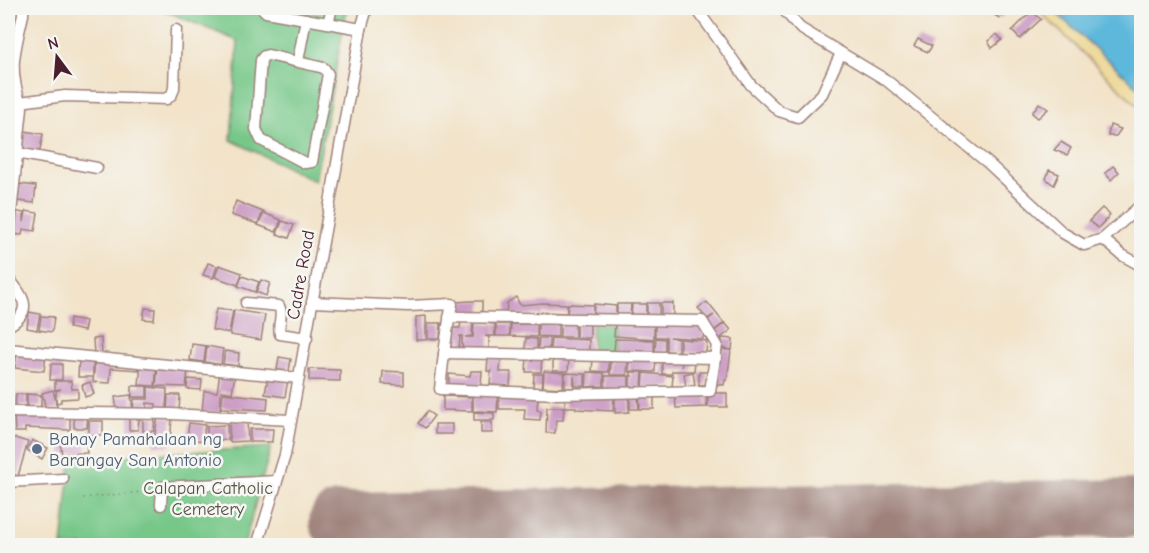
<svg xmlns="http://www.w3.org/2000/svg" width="1149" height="553" viewBox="0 0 1149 553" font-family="'Comic Neue',sans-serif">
<rect width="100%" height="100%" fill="#f6f6f2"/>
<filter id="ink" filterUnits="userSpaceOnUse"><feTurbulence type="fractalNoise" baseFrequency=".0167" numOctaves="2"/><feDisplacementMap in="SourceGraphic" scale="12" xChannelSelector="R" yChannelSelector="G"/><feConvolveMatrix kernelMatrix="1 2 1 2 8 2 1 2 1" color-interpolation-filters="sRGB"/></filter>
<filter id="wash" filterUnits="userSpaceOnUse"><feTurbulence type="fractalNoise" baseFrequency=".008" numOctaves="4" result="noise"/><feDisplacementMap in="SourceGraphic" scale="24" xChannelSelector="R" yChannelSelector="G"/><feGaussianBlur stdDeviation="1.35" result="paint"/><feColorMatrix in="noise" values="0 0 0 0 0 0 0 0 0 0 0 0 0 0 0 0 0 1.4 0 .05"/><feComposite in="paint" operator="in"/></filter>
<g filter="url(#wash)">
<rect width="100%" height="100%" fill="#f2e3c9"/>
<!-- green -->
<g fill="#76c788" stroke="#60735a" stroke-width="1.5">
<polygon points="158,8 347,8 315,181 231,140 238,41"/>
<polygon points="592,324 613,325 613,354 592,354"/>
<polygon points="271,447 244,545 62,546 71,459"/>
</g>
<!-- sand -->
<polygon fill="#eeda9e" stroke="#9c7c64" stroke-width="1.5" points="1036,8 1051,8 1141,90 1141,109"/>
<!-- water -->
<polygon fill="#5db8db" stroke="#546c83" stroke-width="1.5" points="1051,8 1141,8 1141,90"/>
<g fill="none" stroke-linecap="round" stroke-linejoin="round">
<!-- runway -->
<polyline stroke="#9e817a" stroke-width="58" points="338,521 1142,508"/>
</g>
<g id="blocks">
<!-- building -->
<g fill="#cb9bc4">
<polygon points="999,8 1012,8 1000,18 994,15"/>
<polygon points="1031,12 1041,19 1020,39 1012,31"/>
<polygon points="997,34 1002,40 992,48 988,41"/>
<polygon points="918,39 932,46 928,52 914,46"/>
<polygon points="1039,103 1048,109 1038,118 1032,113"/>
<polygon points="1110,125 1121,129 1116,136 1108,136"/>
<polygon points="24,131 43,134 39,155 21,153"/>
<polygon points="1061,142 1071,148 1067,155 1054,150"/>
<polygon points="1113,166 1119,172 1111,180 1105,173"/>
<polygon points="1049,170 1059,174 1054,185 1046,179"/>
<polygon points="20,184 36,186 34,203 18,201"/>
<polygon points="236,201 263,212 258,224 231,215"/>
<polygon points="1102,208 1110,215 1098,228 1089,221"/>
<polygon points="14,211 24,213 24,222 26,211 38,213 35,231 23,229 22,235 11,234"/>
<polygon points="264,213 281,220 276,232 258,225"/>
<polygon points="282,221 294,225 289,238 277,234"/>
<polygon points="208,263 217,266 213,278 203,275"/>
<polygon points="219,265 242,273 238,285 215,277"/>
<polygon points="242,276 259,282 255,292 238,286"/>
<polygon points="261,280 270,283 266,296 256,292"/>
<polygon points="516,297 520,305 543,303 567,304 567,313 542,312 542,315 506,315 507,303"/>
<polygon points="471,301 482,301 482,314 456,312 456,302"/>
<polygon points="707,302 724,323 712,332 705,322 714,315 707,319 698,308"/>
<rect x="647" y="303" width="12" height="15"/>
<polygon points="661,303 673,303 673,319 661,318"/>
<polygon points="568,304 593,305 593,317 567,315"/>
<polygon points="594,304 616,306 616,315 593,318"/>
<polygon points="617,304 631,304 630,318 617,318"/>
<polygon points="632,304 646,304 646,318 631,318"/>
<polygon points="145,308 155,309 154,320 143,319"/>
<polygon points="216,309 233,311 229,333 212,330"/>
<polygon points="234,310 265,315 261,340 230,335"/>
<polygon points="29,312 40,314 37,330 27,328"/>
<polygon points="41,316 54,317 52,332 39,330"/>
<polygon points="426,316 426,340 416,340 416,317"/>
<polygon points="70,318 86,321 84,331 69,328"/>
<polygon points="461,322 473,322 472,336 465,337 473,337 474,322 495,324 495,336 485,336 489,337 489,350 462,349 462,336 460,336 459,348 449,348 450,328 460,328"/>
<polygon points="560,322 575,323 575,337 560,337"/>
<polygon points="428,323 441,323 440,339 428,339"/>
<polygon points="538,323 558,324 558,337 538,336"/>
<polygon points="725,323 731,330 718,340 712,333"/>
<rect x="496" y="324" width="14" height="12"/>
<polygon points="511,324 537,324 537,337 510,336"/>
<rect x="576" y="324" width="14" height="14"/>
<polygon points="655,324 704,326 703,339 670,337 678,339 678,352 666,351 666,337 655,337"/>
<polygon points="615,325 654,325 654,339 614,336"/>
<polygon points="101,338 102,354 94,355 93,339"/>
<polygon points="526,338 537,339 537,350 525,349"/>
<polygon points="539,338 549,338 549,349 538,349"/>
<polygon points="551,338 589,340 589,353 550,350"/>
<polygon points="656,338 665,339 665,352 655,352"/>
<polygon points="722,338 733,339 732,350 721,348"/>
<polygon points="615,339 654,340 654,353 614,351"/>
<polygon points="680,339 707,341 706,353 680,352"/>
<polygon points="192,344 206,346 204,362 190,360"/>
<polygon points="207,346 223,349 221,365 205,362"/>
<polygon points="718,349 731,350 727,380 725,380 724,385 713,384"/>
<polygon points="17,351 46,355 44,371 15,368"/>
<polygon points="225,351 239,353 238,366 223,364"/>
<polygon points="527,356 542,356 541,372 526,372"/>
<polygon points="553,356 569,357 568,371 553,371"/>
<polygon points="279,357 291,359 289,371 277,370"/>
<polygon points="488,358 501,359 500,372 511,372 510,386 490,385 491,371 487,371"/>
<polygon points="593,358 609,359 609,372 592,371"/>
<polygon points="630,358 656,359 655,372 629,371"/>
<polygon points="79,360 93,360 93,377 78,377"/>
<polygon points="95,360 139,362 139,370 111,368 110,383 93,382"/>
<polygon points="682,360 695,361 694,371 672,371 672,374 662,374 662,361 681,361 682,367"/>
<polygon points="611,361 628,361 627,375 610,375"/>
<polygon points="141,363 157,364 155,386 139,385"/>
<polygon points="51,364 62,364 62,380 50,380"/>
<polygon points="158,366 188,370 186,387 156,386"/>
<polygon points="309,369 340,370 340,381 309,380"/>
<polygon points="383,371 404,372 404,385 382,384"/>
<polygon points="471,371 482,371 481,386 449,384 449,374 470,376"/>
<polygon points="544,371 564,373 563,388 543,387"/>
<polygon points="220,372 235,374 232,393 221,391 220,413 202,412 204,391 217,392"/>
<polygon points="587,372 604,373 604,386 586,387"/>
<polygon points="630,372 643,372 642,388 630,388 630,376 632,376"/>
<polygon points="693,372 695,386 686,387 684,374"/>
<polygon points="699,372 707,372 706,385 699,385"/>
<polygon points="565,373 585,374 585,386 575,386 574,376 574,388 565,388"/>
<polygon points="644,373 673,376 672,387 643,387"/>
<polygon points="534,374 543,374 542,388 533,388"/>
<polygon points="268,376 288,379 285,397 265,394"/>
<rect x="605" y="376" width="24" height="14"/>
<polygon points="188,379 202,380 201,390 187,389"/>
<polygon points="55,381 71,381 72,389 78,389 78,398 61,399 61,402 56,403 56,391 61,389 55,390"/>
<polygon points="90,382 94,394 85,397 82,385"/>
<rect x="132" y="386" width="15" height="11"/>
<polygon points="148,387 167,389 166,410 156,410 156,404 147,403 147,409 133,409 134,399 148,399"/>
<polygon points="53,390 58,409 46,410 42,393"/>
<polygon points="223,393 268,398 267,410 221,408"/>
<rect x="708" y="393" width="19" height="14"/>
<polygon points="16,394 26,394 26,406 15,406"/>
<polygon points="27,394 41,395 41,407 27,407"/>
<polygon points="639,394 654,394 654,409 640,409"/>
<polygon points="131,395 133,409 117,411 115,397"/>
<polygon points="168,395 180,395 179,411 167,410"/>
<polygon points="499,395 538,396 537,410 541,411 540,420 524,419 525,409 499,409"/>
<polygon points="675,395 706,395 707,407 676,408"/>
<polygon points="443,396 472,397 472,411 443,410"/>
<polygon points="473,396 498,396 497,412 473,411"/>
<polygon points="565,396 614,397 613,411 576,409 576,407 565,407"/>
<polygon points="638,396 639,409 630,409 630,397"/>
<polygon points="615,397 629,397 629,412 615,413"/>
<polygon points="547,407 564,407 563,420 556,420 555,433 546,433"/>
<polygon points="427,411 434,416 425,428 418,423"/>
<polygon points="474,412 494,413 494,420 474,420"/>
<polygon points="14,413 70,414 70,430 25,428 25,432 15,432"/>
<polygon points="74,414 88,414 87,428 74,428"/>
<polygon points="129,415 139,416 138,430 129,430"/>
<polygon points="143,415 155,416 154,431 143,431"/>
<polygon points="158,416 172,417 170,446 153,445"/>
<polygon points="247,420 248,441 230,442 229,421"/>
<rect x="89" y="421" width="14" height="14"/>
<rect x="481" y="422" width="11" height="11"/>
<polygon points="189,423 205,425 203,441 187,439"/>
<rect x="435" y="424" width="17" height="10"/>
<polygon points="227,425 228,440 207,441 207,426"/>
<polygon points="250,429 273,429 272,442 250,442"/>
<polygon points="76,435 85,435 87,453 62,454 59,437"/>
<polygon points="8,436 28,442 18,476 8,473"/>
<polygon points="32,440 48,448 42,459 27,450"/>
</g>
</g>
</g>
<g filter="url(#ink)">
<use href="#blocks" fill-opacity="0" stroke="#9e817a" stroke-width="1.5"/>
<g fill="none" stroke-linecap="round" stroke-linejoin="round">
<!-- minor casing -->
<g stroke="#9e817a" stroke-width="13">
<g id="minor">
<polyline points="262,8 266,12 361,29"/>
<polyline points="696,8 751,85 779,111 798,117 822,94 841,53"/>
<polyline points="782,8 800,28 886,80 988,163 1063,233 1084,245 1103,239 1142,204"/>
<polyline points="328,23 332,8"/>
<polygon points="268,55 324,68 328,74 312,162 305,163 261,140 256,129 261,60 264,56"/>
<polyline points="298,61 306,19"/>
<polyline points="20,102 65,96 167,99 172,94 174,88 176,30"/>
<polyline points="17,153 97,168"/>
<polyline points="1103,239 1122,255 1142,266"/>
<path d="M8 242 22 108C8 69 14 54 23 15V8"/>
<path d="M8 278C23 295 35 311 8 326"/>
<path d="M312 302 408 306 452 304C446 332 443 361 440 389L557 394 710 391 717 345 702 321 449 317"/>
<path d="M246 303 279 306C284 315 277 325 280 334L307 338"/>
<polyline points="8,349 299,378"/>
<polyline points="444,353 716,358"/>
<polyline points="8,412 171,414 290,420"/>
<polyline points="8,482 63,479"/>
<polyline points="161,505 162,487 277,481"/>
<polyline points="257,546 285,455 361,29 367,8"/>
</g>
</g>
<!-- path -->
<polyline stroke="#9e817a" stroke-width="1.5" stroke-dasharray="1.5 4.5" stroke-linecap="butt" points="83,498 151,491"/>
<!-- minor -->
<use href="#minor" stroke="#fff" stroke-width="10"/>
</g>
</g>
<!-- markers -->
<circle fill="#5c6f8a" stroke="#f6f6f2" stroke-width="2" cx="37" cy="449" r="6"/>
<g text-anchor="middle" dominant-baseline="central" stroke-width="5" stroke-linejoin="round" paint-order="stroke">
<!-- street labels -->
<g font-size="18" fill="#4a1f2b" stroke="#f6f6f2">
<text transform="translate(301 275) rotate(-80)">Cadre Road</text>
</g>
<!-- service labels -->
<g font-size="18" fill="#4e5e75" stroke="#f6f6f2" text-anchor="start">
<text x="49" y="439">Bahay Pamahalaan ng<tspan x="49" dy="21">Barangay San Antonio</tspan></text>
</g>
<!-- park labels -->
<g font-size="18" fill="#575147" stroke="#f6f6f2">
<text x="208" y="488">Calapan Catholic<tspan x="208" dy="21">Cemetery</tspan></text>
</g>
</g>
<!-- margin -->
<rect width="1149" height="553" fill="none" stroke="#f6f6f2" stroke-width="30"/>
<!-- north arrow -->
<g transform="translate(57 57) rotate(344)" stroke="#f6f6f2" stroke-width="4.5" paint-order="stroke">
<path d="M0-4.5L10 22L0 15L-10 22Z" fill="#4a1f2b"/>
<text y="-9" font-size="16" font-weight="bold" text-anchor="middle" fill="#4a1f2b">N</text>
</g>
</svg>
